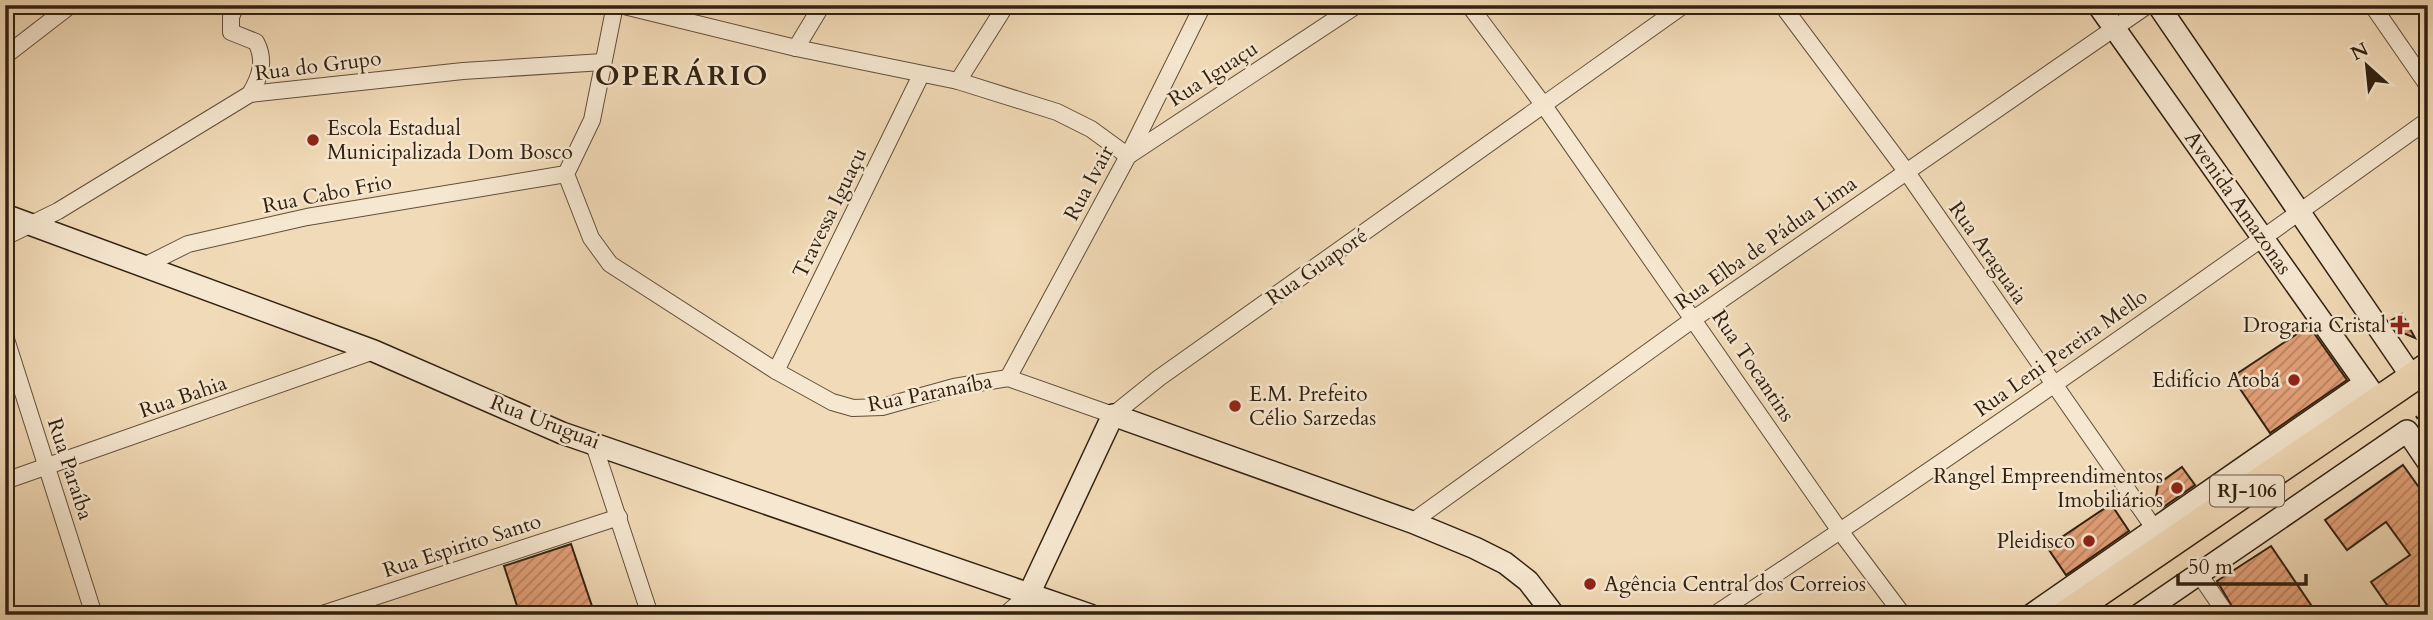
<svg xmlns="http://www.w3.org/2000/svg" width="2433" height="620" viewBox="0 0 2433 620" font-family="Cardo,serif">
<defs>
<pattern id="building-hatch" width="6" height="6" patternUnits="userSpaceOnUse" patternTransform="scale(1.75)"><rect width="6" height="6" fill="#e4a179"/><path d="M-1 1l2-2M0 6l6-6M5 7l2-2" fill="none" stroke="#b98362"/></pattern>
</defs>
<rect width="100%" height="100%" fill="#f1dab7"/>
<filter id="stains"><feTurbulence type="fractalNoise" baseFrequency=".00286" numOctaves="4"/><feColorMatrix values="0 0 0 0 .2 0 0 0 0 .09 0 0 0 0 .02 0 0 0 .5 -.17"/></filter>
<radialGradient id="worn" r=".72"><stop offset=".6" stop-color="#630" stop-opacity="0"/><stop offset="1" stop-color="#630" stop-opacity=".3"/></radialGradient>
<!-- building -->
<g fill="url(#building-hatch)" stroke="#322110" stroke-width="2">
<polygon points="2402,314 2415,338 2396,330 2390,321"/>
<polygon points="2309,326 2347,380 2270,433 2232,377"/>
<polygon points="2403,465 2428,500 2428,603 2411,615 2394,615 2371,582 2410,555 2386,522 2347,550 2325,520"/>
<polygon points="2182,467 2195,485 2162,508 2156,498 2158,484"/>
<polygon points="2111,504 2129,531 2066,575 2047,547"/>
<polygon points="571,544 595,615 520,615 504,566"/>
<polygon points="2271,546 2311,605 2297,615 2237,615 2217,581"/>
</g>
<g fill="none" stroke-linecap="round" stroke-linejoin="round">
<!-- street casing -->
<g stroke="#624f3a" stroke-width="18">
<g id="street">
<path d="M236 5 231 17V32L256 42C266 61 260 77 250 94"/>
<polyline points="615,5 592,120 566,174 591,238 610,264 776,371 832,402 853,408 882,407 954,387 1008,378 1113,415 1159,378 1684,5"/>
<polyline points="620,5 796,48 958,81 1057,112 1091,129 1128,156 1357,5"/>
<polyline points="1469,5 1545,107 1840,531 1903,615"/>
<polyline points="1782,5 1906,171 2154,528"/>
<polyline points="2372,5 2428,86"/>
<polyline points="796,48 822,5"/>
<polyline points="5,56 71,5"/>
<polyline points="958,81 1006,5"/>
<polyline points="5,237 58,211 250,94 463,71 603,62"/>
<polyline points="142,267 188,244 307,217 566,174"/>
<polyline points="5,336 94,615"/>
<polyline points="776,371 921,75"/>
<polyline points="1008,378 1128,156 1203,5"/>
<polyline points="593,442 650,615"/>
<polyline points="5,481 374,351"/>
<polyline points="1412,522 1695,318 2148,5"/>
<polyline points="2199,574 2227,615"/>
<polyline points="319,615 619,517"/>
<polyline points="1005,615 1029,594"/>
<path d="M1714 615C1955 456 2193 289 2428 120"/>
</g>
</g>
<!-- secondary casing -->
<g stroke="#322110" stroke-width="24">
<g id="secondary">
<polyline points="2098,5 2378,401"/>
<polyline points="2158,5 2412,377"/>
<polyline points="5,215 374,351 562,433 1090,615"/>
<polyline points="1029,594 1113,415 1412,522 1475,548 1505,563 1528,581 1554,615"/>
<polyline points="2031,615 2365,383"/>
<polyline points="2139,615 2407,431 2428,462"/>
</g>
</g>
<!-- highway casing -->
<g stroke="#322110" stroke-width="31">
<polyline id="highway" points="2065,615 2428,367"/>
</g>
<!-- path -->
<polyline stroke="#322110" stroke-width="3.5" stroke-dasharray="2 3.5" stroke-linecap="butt" points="2416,418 2426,412"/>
<!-- street -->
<use href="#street" stroke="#f6e7d0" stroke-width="16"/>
<!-- secondary -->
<use href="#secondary" stroke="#f6e7d0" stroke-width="21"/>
<!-- highway -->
<use href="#highway" stroke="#f1dab7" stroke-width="28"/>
</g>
<!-- markers -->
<g fill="#8f2418" stroke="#f6e7d0" stroke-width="2.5">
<circle cx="313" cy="140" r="7"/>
<path d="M2396.5 314.5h7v7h7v7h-7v7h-7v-7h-7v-7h7z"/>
<circle cx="2294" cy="380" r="7"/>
<circle cx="1235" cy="406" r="7"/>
<circle cx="2177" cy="488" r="7"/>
<circle cx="2089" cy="541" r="7"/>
<circle cx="1590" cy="584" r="7"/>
</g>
<g text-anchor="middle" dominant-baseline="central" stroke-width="5" stroke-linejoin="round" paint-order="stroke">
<!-- shield labels -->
<rect fill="#f6e7d0" stroke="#6d5c4a" stroke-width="2" x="2210" y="475.5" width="74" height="31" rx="5"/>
<g font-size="19" font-weight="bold" fill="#322110">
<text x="2247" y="491">RJ-106</text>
</g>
<!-- street labels -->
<g font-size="21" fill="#322110" stroke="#f6e7d0">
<text transform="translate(318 66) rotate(-7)">Rua do Grupo</text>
<text transform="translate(1213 74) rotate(-33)">Rua Iguaçu</text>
<text transform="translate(1089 183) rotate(-62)">Rua Ivair</text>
<text transform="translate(327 194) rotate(-11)">Rua Cabo Frio</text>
<text transform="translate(2238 203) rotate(55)">Avenida Amazonas</text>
<text transform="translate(830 213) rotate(-64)">Travessa Iguaçu</text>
<text transform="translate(1766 243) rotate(-35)">Rua Elba de Pádua Lima</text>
<text transform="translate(1988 253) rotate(55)">Rua Araguaia</text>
<text transform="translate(1317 267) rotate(-35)">Rua Guaporé</text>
<text transform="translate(2061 353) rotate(-35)">Rua Leni Pereira Mello</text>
<text transform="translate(1753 366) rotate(56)">Rua Tocantins</text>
<text transform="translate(930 393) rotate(-11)">Rua Paranaíba</text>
<text transform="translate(183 397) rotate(-19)">Rua Bahia</text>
<text transform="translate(545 422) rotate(21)">Rua Uruguai</text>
<text transform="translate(70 469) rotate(72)">Rua Paraíba</text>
<text transform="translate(462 546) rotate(-18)">Rua Espirito Santo</text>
</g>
<!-- poi labels -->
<g font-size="21" fill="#322110" stroke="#f6e7d0" text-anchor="end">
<text x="327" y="128" text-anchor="start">Escola Estadual<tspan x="327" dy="24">Municipalizada Dom Bosco</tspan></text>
<text x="2386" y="325">Drogaria Cristal</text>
<text x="2280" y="380">Edifício Atobá</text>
<text x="1249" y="394" text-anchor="start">E.M. Prefeito<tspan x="1249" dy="24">Célio Sarzedas</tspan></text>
<text x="2163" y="476">Rangel Empreendimentos<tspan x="2163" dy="24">Imobiliários</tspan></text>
<text x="2075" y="541">Pleidisco</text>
<text x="1604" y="584" text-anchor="start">Agência Central dos Correios</text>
</g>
<!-- district labels -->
<g font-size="28" font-weight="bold" letter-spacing="2" fill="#322110" stroke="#f6e7d0">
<text x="682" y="76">OPERÁRIO</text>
</g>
</g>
<!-- margin -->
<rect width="2433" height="620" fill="none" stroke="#f1dab7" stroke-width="28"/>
<rect x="7" y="7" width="2419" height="606" fill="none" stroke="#322110" stroke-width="3.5"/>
<rect x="14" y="14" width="2405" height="592" fill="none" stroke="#322110" stroke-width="2"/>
<!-- north arrow -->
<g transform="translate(2367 66) rotate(333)" stroke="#f6e7d0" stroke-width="5" paint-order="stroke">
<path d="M0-5L12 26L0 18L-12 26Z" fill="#322110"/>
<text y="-10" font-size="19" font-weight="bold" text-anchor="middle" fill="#322110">N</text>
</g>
<!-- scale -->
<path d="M2178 574v10h128v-10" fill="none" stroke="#322110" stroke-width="3.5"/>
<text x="2188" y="574" font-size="21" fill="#322110" stroke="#f6e7d0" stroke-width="5" paint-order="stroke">50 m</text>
<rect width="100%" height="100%" filter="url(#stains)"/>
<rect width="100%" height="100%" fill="url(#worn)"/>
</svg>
